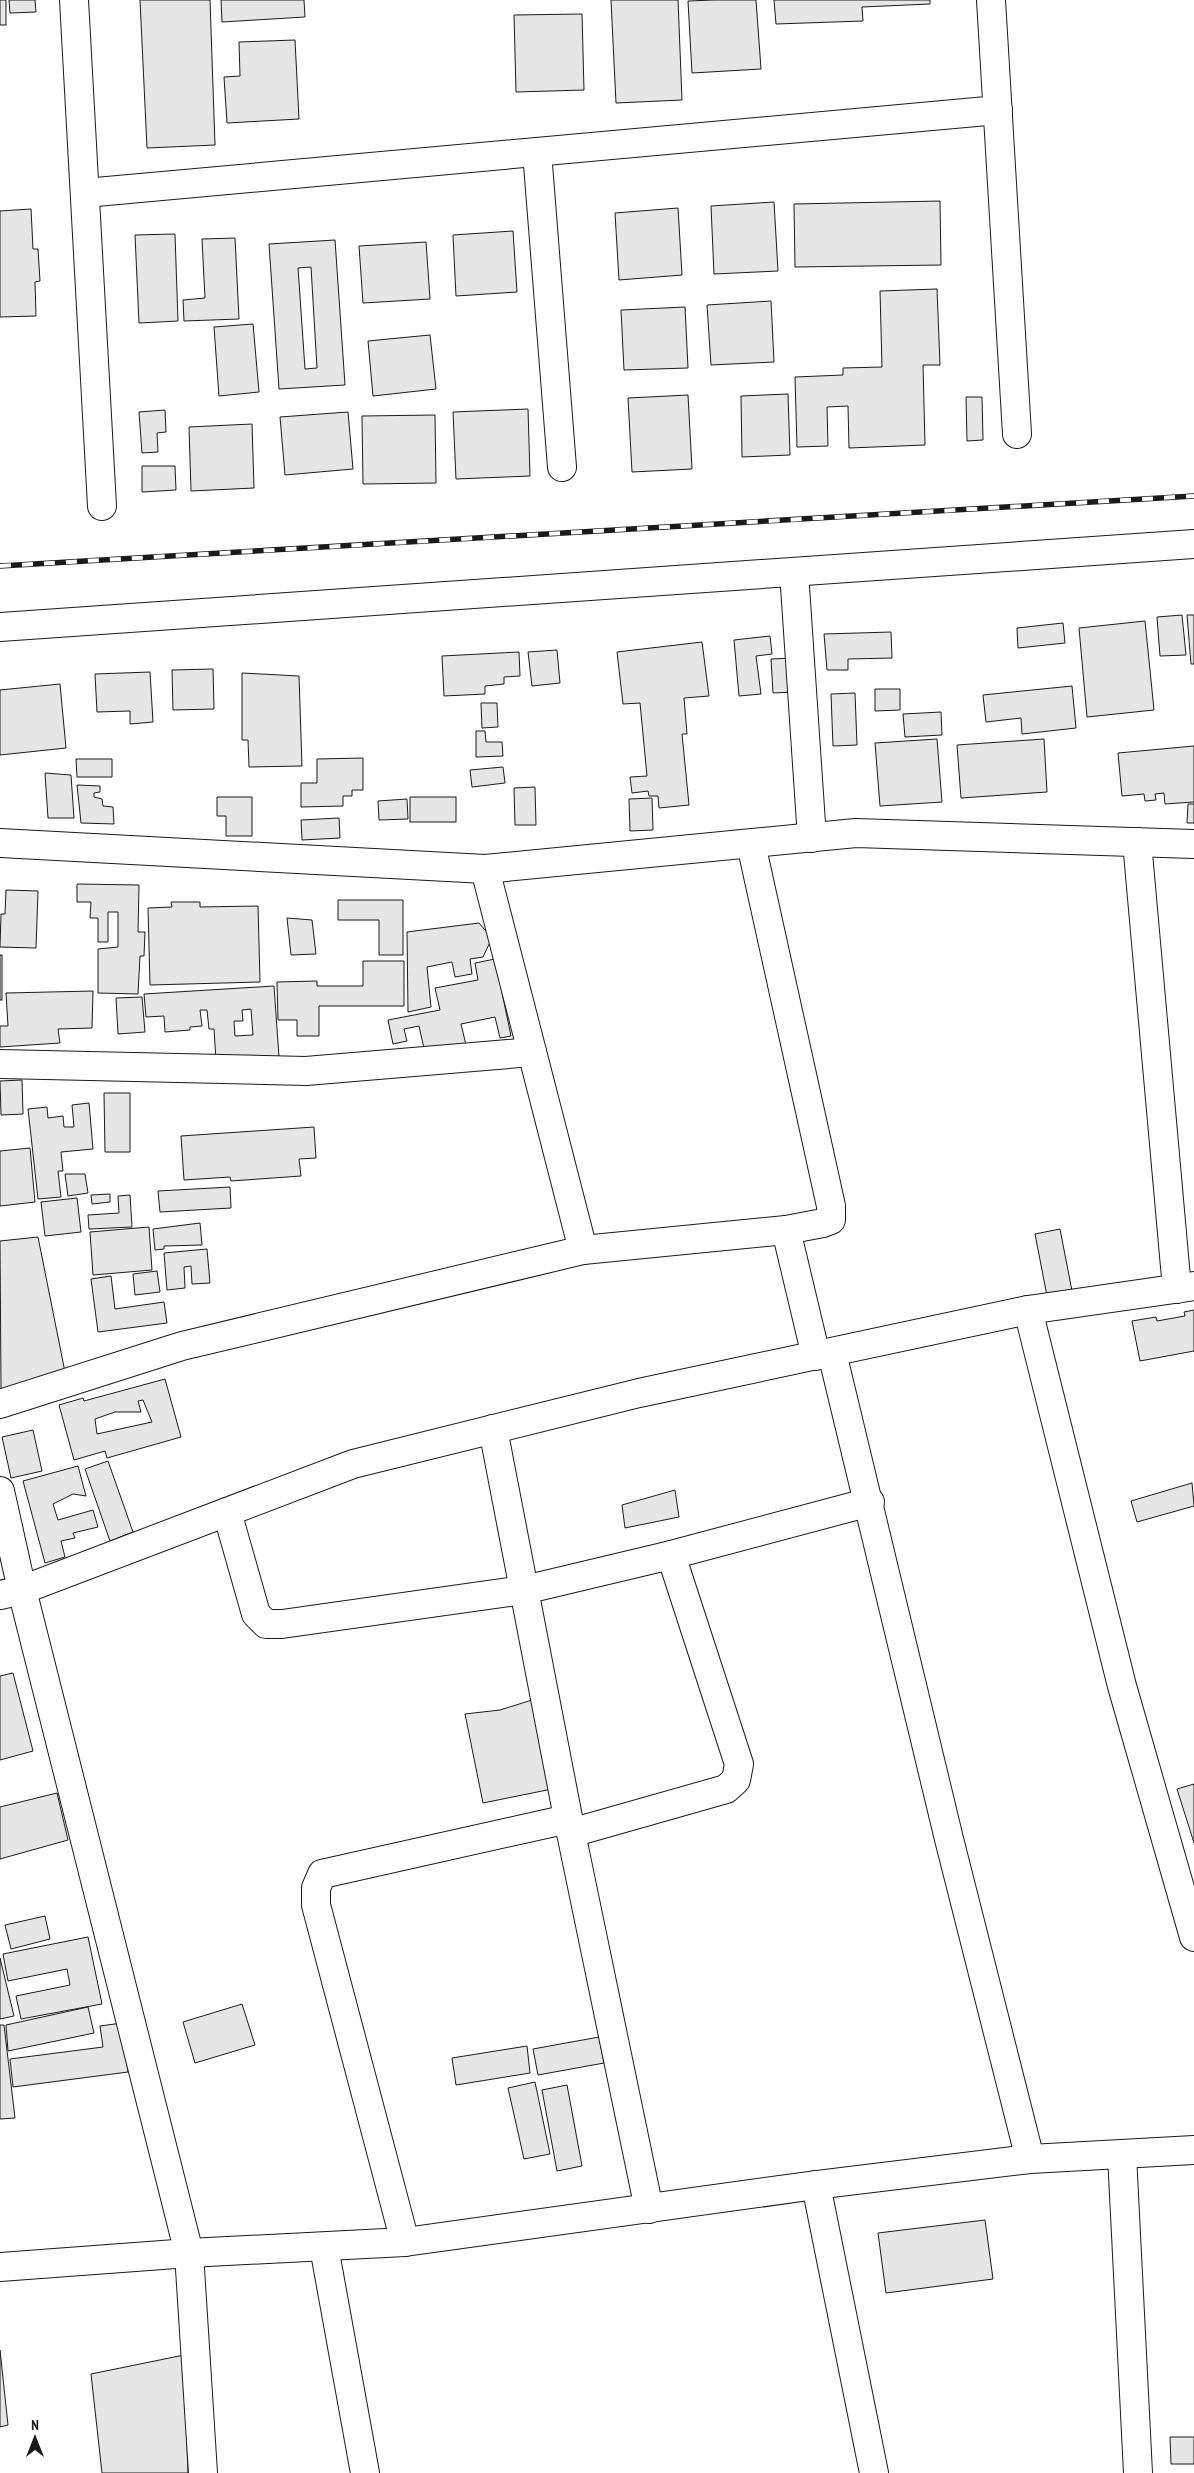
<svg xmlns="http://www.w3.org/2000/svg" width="1194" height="2473" viewBox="0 0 1194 2473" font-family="'PT Sans Narrow',sans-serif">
<rect width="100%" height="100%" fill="#fff"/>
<!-- building -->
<g fill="#e6e6e6" stroke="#1a1a1a" fill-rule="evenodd">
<rect x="0" y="0" width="6" height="25"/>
<polygon points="9,0 35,0 36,12 10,13"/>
<polygon points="140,0 210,0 215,145 147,148"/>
<polygon points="221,0 304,0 305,17 222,22"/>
<polygon points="611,0 678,0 682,100 616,103"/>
<polygon points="714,0 756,0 761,69 692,73 688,1"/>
<polygon points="774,0 930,0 930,4 862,7 863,21 776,24"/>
<polygon points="582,14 584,90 516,92 514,15"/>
<polygon points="295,40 299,119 227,123 224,77 240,76 239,42"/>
<polygon points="940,201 941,265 795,267 794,204"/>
<polygon points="774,202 778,271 714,274 711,206"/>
<polygon points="678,208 682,275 619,280 615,213"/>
<polygon points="31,209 33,249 38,249 40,281 35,282 36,316 0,317 0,211"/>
<polygon points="513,231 517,292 456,296 453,235"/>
<polygon points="175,234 178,321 139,323 135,235"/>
<polygon points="235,238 239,319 184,321 183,300 205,298 202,239"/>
<path d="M335 240 345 385 279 389 269 244ZM311 267 317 368 305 369 298 268Z"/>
<polygon points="426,242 430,299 363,303 359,246"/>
<polygon points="937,289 940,365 923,365 925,445 849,448 848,406 827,407 828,446 797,447 795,377 843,375 843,368 882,367 880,291"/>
<polygon points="771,301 774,362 711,365 707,305"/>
<polygon points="685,307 688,368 624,370 621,310"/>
<polygon points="253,324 259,392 219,396 214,327"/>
<polygon points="430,335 436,389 373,396 368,341"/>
<polygon points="788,394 790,455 742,457 741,396"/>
<polygon points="688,395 692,469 632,472 628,398"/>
<polygon points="966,397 982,397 983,440 967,441"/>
<polygon points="528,409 530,476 456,479 453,412"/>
<polygon points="165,410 166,432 157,433 158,452 142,453 139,412"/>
<polygon points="348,412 353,469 285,475 280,417"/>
<polygon points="435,415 436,483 363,484 362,416"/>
<polygon points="252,424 254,488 191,491 189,427"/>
<polygon points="142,466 175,466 176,490 142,492"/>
<polygon points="1182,615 1186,655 1160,656 1157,617"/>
<polygon points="1187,615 1194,615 1194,664 1191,664"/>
<polygon points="1145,621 1154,710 1087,717 1079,628"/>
<polygon points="1063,623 1065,643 1018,648 1017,628"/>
<polygon points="891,632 892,658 848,659 848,670 827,670 824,634"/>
<polygon points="770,636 772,654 756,656 761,694 739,696 734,640"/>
<polygon points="702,642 709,696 684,698 687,734 682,734 689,805 659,808 658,796 649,796 648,791 632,793 630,777 647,776 640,703 623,704 617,652"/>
<polygon points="557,650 560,683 532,686 528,652"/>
<polygon points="519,652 520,676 504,677 504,684 485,686 485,694 444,696 442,656"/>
<polygon points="793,658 794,692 773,693 771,659"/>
<polygon points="213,669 214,709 173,710 172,670"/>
<polygon points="150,672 153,722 130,724 130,711 97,712 95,674"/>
<polygon points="242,673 299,676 302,766 249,767 248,740 242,740"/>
<polygon points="60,684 66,748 0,755 0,690"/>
<polygon points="1072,686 1076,728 1022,734 1021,718 986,722 983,695"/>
<polygon points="875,689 900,689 900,710 875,711"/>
<polygon points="855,693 857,745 833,746 831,694"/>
<polygon points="481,703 497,703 498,727 482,728"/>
<polygon points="941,712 942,735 905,737 903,714"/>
<polygon points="476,731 485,731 486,742 502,742 503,756 476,757"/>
<polygon points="937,739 942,802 880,806 875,743"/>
<polygon points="1044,739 1047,792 961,798 957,745"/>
<polygon points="1194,746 1194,802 1165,804 1164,793 1155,794 1156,800 1145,801 1144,794 1122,796 1118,753"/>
<polygon points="363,758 363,790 352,790 352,796 343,796 343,806 301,807 301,783 317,783 317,759"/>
<polygon points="76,759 112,759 112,777 77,777"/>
<polygon points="503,767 505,783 472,787 470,770"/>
<polygon points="45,773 71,775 74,818 48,818"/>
<polygon points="77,785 100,786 100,792 94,793 94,797 102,799 103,806 113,807 114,824 81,823"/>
<polygon points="535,787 536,825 515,825 514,788"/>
<polygon points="217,797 252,797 252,836 226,836 226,816 217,816"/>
<rect x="410" y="797" width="46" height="25"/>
<polygon points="652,798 653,830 630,831 629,799"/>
<polygon points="407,799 408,819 379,820 378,801"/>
<polygon points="1188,804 1194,804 1194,823 1187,823"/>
<polygon points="339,818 340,838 302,840 301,820"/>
<polygon points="77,884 139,885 138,932 145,932 144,956 140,956 138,994 98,993 98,949 118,947 118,912 108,912 108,942 98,942 98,918 90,918 91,902 77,902"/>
<polygon points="6,890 38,891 36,948 0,947 1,914 5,914"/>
<polygon points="338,900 403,900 403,955 379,955 379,920 338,920"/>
<polygon points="171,902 200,902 200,907 258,906 260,982 150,985 148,908 172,907"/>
<polygon points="287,918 312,920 316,954 291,955"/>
<polygon points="479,923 492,938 483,957 470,959 472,974 455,977 452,962 427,967 431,1007 408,1012 407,932"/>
<rect x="0" y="955" width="2" height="45"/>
<polygon points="495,959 511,1036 500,1038 495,1017 461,1024 466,1045 425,1053 419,1026 404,1029 407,1041 393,1044 388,1020 440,1010 435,988 478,980 475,963"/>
<polygon points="363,961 404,961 404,1006 319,1006 319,1036 297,1036 297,1020 278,1020 277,982 317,981 317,986 363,986"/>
<path d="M274 986 279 1057 216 1061 214 1029H209L207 1010H200L202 1026 190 1027V1030L165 1032 164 1016 146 1017 144 994ZM251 1009 253 1035 235 1036 234 1021H243L242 1010Z"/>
<polygon points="93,991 92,1028 58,1029 60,1043 0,1047 0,1026 8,1026 6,993"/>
<polygon points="142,997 145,1032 118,1034 116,998"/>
<polygon points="22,1080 23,1114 1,1115 0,1081"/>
<polygon points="104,1093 130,1093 130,1152 105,1152"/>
<polygon points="89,1103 93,1149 61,1152 63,1171 58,1171 61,1197 38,1199 28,1109 47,1107 48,1118 63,1116 64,1127 74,1127 72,1105"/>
<polygon points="314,1127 316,1158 299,1159 301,1176 231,1181 230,1177 184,1180 181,1136"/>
<polygon points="30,1148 35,1202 0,1206 0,1151"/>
<polygon points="65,1174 85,1174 88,1193 68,1196"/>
<polygon points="230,1187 231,1208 160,1212 158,1191"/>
<polygon points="110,1194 110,1202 92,1204 91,1195"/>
<polygon points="130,1195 132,1227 89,1229 88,1215 119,1213 118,1196"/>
<polygon points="77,1198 81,1232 45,1236 41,1202"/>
<polygon points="200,1223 202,1245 164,1246 164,1249 155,1250 153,1229"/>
<polygon points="149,1227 152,1270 93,1275 90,1232"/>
<polygon points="1060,1229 1072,1291 1047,1296 1035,1234"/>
<polygon points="38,1237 65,1372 1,1390 0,1241"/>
<polygon points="207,1249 210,1283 192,1284 191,1266 184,1267 185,1288 167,1290 164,1253"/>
<polygon points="157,1271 160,1292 135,1295 133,1274"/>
<polygon points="111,1276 115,1309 164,1302 167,1323 98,1332 91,1279"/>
<polygon points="1194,1310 1194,1351 1140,1361 1132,1321 1156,1317 1157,1321 1185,1316 1184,1312"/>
<path d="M165 1379 181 1437 107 1458 105 1451 74 1460 59 1405 83 1398 84 1401ZM143 1400 152 1422 97 1434 95 1419 115 1412H141L138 1401Z"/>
<polygon points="33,1430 42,1471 11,1478 2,1437"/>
<polygon points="108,1461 133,1532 110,1541 85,1469"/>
<polygon points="78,1466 86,1496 73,1494 53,1504 58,1520 93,1510 98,1527 73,1533 75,1538 61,1541 65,1557 45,1563 23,1481"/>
<polygon points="1192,1483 1194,1506 1137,1522 1131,1501"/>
<polygon points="675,1490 679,1517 625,1528 622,1505"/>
<polygon points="13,1673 33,1751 0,1760 0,1676"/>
<polygon points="532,1700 552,1789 483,1803 465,1714 500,1710"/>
<polygon points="1194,1784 1194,1843 1177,1789"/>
<polygon points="57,1793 68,1840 0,1859 0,1807"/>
<polygon points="45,1916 50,1939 11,1949 5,1925"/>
<polygon points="88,1937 102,2004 21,2019 16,1996 70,1985 67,1969 8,1981 3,1954"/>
<polygon points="0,1958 14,2016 0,2019"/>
<polygon points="242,2004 255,2045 195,2063 183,2022"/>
<polygon points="88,2007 94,2033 8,2051 6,2025"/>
<polygon points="122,2023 128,2072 13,2087 10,2059 103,2047 100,2026"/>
<polygon points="0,2025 4,2025 15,2118 0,2119"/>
<polygon points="599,2037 604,2063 538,2075 533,2049"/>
<polygon points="527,2046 530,2073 456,2085 452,2058"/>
<polygon points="535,2082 550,2154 524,2159 508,2088"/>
<polygon points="567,2085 582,2166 557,2171 542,2090"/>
<polygon points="985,2220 993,2279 886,2293 878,2233"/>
<polygon points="0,2350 8,2425 0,2427"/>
<polygon points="184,2355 188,2473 102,2473 91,2374"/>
<polygon points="1170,2437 1194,2437 1194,2464 1171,2464"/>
</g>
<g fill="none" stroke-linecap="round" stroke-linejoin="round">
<!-- minor casing -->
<g stroke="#1a1a1a" stroke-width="30">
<g id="minor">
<polyline points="74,0 102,506"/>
<polyline points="991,0 1017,434"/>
<polyline points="537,152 562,467"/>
<polyline points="85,193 998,110"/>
<polyline points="794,572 812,838"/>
<polyline points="0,627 1194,544"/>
<polyline points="1137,842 1177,1289"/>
<polyline points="0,843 485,869 856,833 1194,844"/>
<polyline points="485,869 583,1250"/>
<polyline points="0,1064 306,1071 532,1052"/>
<polyline points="786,1230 816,1356"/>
<polyline points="1028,1310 1122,1686 1194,1937"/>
<polyline points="832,1353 949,1839 1030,2159"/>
<polyline points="0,1404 182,1346 583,1250 786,1230 823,1223 831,1220 831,1206 751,844"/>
<polyline points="493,1429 571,1833 649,2209"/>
<polyline points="0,1491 22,1590 189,2253 203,2473"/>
<polyline points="227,1512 256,1614 266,1624 282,1624 524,1590 671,1555 870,1502"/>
<polyline points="0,1595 22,1590 353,1464 639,1393 1028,1310 1194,1286"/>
<polyline points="571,1833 726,1789 736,1780 739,1764 671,1555"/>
<polyline points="1122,2155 1138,2473"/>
<polyline points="816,2185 874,2473"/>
<polyline points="405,2242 316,1905 316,1888 322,1874 568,1819"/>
<polyline points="324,2247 365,2473"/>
<polyline points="0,2267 189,2253 405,2242 816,2185 1030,2159 1194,2150"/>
</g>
</g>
<!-- minor -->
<use href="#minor" stroke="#fff" stroke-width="28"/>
<!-- rail casing -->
<g stroke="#1a1a1a" stroke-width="5.5">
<polyline id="rail" points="0,566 1194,496"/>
</g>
<!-- rail -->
<use href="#rail" stroke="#fff" stroke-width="4" stroke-dasharray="11" stroke-linecap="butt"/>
</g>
<!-- north arrow -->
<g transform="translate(35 2438)" stroke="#ffffff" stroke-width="4" paint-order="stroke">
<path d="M0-4L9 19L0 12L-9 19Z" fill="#1a1a1a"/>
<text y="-8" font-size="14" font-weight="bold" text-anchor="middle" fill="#1a1a1a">N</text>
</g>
</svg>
